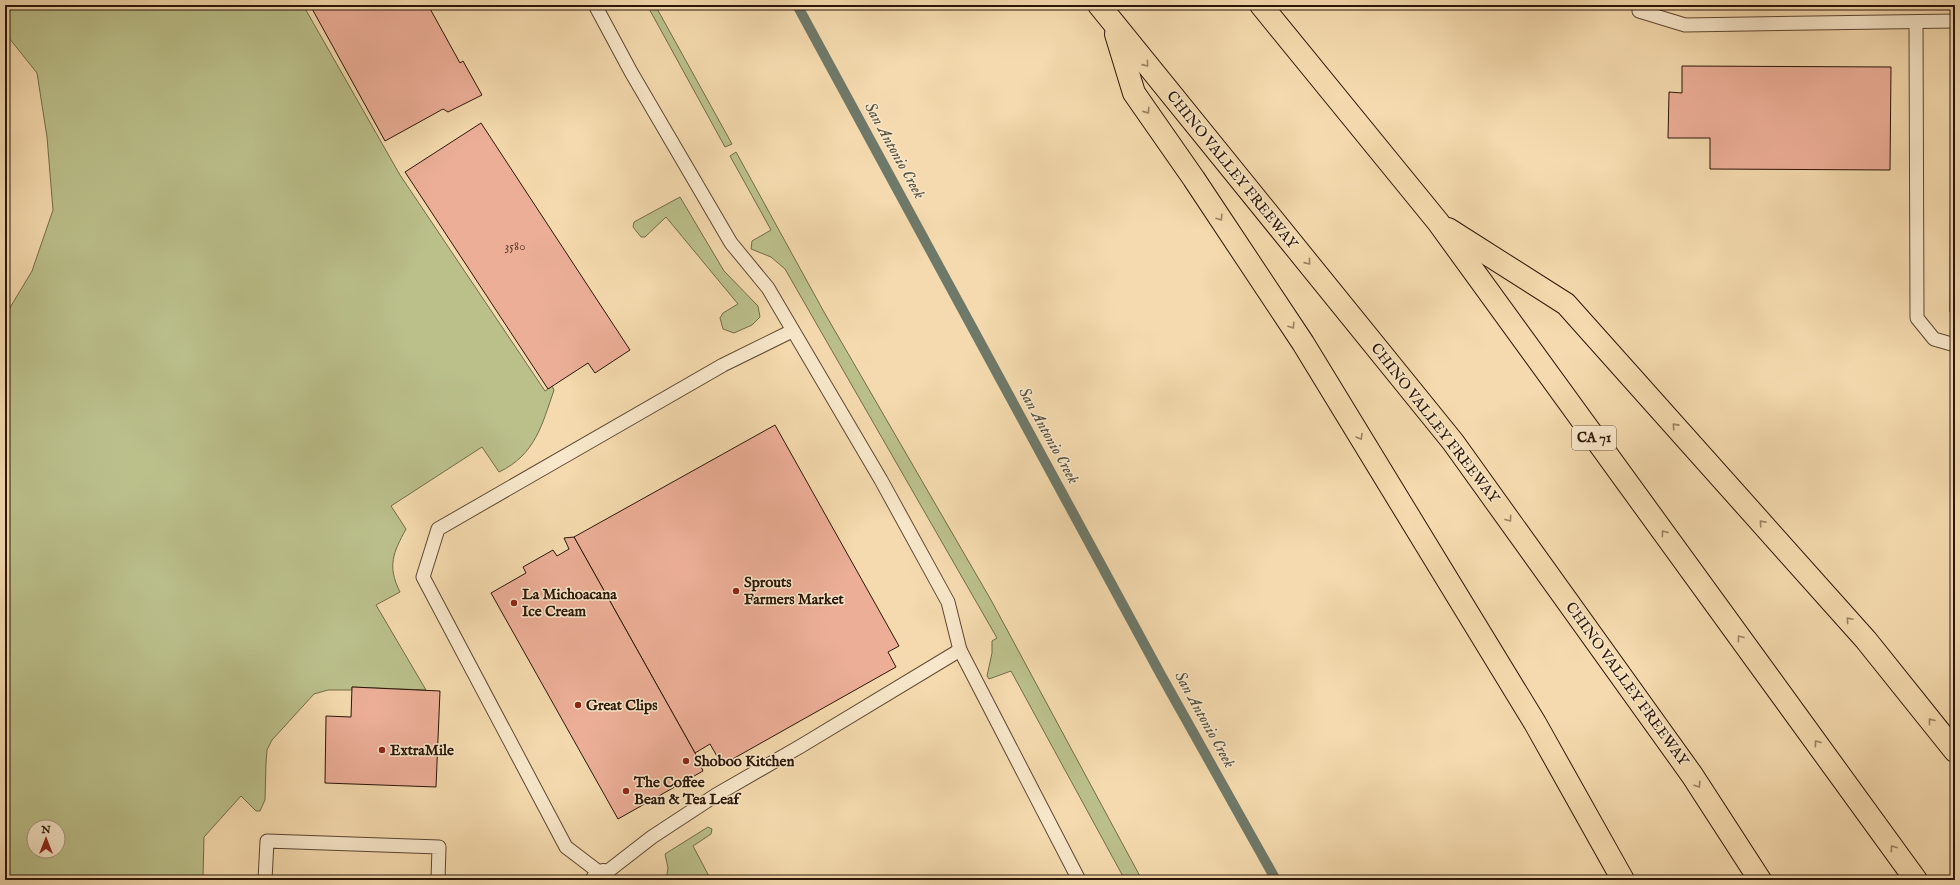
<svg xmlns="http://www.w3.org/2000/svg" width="1960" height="885" viewBox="0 0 1960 885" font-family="'IM FELL English',serif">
<rect width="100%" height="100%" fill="#f4daae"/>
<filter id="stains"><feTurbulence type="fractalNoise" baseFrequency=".005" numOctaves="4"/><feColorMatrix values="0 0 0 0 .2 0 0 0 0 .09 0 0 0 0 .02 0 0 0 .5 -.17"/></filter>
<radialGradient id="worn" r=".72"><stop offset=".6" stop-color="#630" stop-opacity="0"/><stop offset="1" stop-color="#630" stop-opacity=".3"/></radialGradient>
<!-- green -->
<g fill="#bbc08b" stroke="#736b49" fill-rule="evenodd">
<path d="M5 5H303L400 175 545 391 552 386 554 390C542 425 535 455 499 472L482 447 391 506 406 529C393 553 387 566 400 592L376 605 426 690 352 687V690H328L314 694 272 740 267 750 266 763 265 800 260 811H256L241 796 204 837 203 877 216 878V880H5V316L32 271 53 210 47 137 37 73 5 33ZM34 827H58V851H34Z"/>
<polygon points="647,5 655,5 732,144 725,147"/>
<polygon points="736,152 824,312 991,600 1142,880 1125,880 1011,671 989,679 987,676 992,653 992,641 997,638 785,269 771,257 751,249 752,241 771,230 730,156"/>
<polygon points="680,197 724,271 758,306 760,317 752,325 734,333 723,329 720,318 723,313 738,304 666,217 645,237 641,237 633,227 634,222"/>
<polygon points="708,827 712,829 711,834 693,846 711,880 690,880 688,876 682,880 666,880 668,868 665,854"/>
</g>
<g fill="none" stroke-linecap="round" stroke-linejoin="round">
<!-- stream -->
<polyline stroke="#6f7969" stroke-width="10" points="797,5 1161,675 1276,880"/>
</g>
<!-- building -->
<g fill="#ecae97" stroke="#2b1607">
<polygon points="310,5 428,5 460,63 463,61 482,95 448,112 443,109 385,141"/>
<polygon points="1951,59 1955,59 1955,312 1950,312"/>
<polygon points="1682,66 1891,67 1890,170 1710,169 1710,138 1668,138 1669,92 1682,93"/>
<polygon points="481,123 630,350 595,373 588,363 548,389 405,172"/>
<polygon points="775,425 899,646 888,652 896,667 722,765 710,744 695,753 574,537"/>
<polygon points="574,537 695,753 703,771 618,819 491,593 526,573 523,567 553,550 557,556 569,549 564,538"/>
<polygon points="352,687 440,691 436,787 325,783 326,716 351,717"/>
<polygon points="290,876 393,880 289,880"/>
</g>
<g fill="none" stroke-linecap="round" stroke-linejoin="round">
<!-- lane casing -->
<g stroke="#5d4731" stroke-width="15">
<g id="lane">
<polyline points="595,5 631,72 731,243 768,288 881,480 948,602 960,650 1079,880"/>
<polyline points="1639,11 1685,25 1955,21"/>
<polyline points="1916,22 1917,318 1934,339 1955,345"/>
<polyline points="603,875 652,837 716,795 801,746 960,650"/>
<polyline points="608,879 566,847 423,577 438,529 723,365 792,331"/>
<polyline points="265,880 267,841 439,847 438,880"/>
</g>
</g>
<!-- street casing -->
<g stroke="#5d4731" stroke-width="24">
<polyline id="street" points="597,880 603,875"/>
</g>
<!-- highway casing -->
<g stroke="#2b1607" stroke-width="24">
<g id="highway">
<polyline points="1099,5 1453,442 1692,775 1760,880"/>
<polyline points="1261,5 1438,222 1916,880"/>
<polyline points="1116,34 1134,93 1194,179 1303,343 1535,723 1623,880"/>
<polyline points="1448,229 1566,304 1866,640 1955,751"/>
</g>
</g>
<!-- lane -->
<use href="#lane" stroke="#f8e7ca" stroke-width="13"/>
<!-- street -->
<use href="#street" stroke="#f8e7ca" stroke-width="22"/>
<!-- highway -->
<use href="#highway" stroke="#f4daae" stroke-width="22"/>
</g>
<!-- one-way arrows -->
<defs><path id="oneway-chevron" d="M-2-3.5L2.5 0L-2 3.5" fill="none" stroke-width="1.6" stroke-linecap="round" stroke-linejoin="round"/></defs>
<g stroke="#9a8263">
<use href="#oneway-chevron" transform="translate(1146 64) rotate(51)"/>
<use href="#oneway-chevron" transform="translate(1147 111) rotate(55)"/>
<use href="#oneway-chevron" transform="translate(1220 218) rotate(56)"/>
<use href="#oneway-chevron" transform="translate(1308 262) rotate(51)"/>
<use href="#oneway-chevron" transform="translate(1292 326) rotate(56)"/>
<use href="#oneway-chevron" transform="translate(1675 426) rotate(-132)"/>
<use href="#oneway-chevron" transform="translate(1360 437) rotate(59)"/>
<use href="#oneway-chevron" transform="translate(1509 519) rotate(54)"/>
<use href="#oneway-chevron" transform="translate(1762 523) rotate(-132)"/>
<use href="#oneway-chevron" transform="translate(1664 533) rotate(-126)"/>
<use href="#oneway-chevron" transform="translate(1849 620) rotate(-131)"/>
<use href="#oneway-chevron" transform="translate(1740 638) rotate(-126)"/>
<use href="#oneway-chevron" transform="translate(1931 721) rotate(-128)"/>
<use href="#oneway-chevron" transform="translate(1817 743) rotate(-126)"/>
<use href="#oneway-chevron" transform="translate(1698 785) rotate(57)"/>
<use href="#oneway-chevron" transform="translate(1893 848) rotate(-126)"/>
</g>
<!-- markers -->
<g fill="#8f2418" stroke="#f8e7ca" stroke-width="1.5">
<circle cx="736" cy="591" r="4"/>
<circle cx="514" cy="603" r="4"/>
<circle cx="578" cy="705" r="4"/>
<circle cx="382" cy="750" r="4"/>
<circle cx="686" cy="761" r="4"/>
<circle cx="626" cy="791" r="4"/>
</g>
<g text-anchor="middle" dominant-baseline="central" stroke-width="3" stroke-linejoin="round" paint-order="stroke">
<!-- number labels -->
<g font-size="13" fill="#5b3c2b">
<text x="515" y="246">3580</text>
</g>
<!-- shield labels -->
<rect fill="#f8e7ca" stroke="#685542" stroke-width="1" x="1572" y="426" width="44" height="24" rx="3"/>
<g font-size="14" font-weight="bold" fill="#2b1607">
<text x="1594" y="438">CA 71</text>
</g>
<!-- street labels -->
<g font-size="15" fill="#2b1607" stroke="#f8e7ca">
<text transform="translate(1232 170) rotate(51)">CHINO VALLEY FREEWAY</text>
<text transform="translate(1435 423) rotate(52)">CHINO VALLEY FREEWAY</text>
<text transform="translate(1627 684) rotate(54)">CHINO VALLEY FREEWAY</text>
</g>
<!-- poi labels -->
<g font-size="15" font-weight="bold" fill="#2b1607" stroke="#f8e7ca" text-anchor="start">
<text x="744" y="582">Sprouts<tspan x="744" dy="17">Farmers Market</tspan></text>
<text x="522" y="594">La Michoacana<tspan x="522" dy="17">Ice Cream</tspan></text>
<text x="586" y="705">Great Clips</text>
<text x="390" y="750">ExtraMile</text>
<text x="694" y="761">Shoboo Kitchen</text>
<text x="634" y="782">The Coffee<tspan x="634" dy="17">Bean &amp; Tea Leaf</tspan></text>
</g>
<!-- water labels -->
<g font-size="16" font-style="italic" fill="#535040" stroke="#f8e7ca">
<text transform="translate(894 151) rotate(61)">San Antonio Creek</text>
<text transform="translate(1048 436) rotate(61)">San Antonio Creek</text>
<text transform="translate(1204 720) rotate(61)">San Antonio Creek</text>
</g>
</g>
<!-- margin -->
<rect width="1960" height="885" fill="none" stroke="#f4daae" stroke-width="20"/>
<rect x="6" y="6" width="1948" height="873" fill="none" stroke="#2b1607" stroke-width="2"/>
<rect x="10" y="10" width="1940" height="865" fill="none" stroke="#2b1607"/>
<!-- north arrow -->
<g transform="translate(46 839)"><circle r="19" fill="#f8e7ca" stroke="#a6937c"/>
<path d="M0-3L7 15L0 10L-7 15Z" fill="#8f2418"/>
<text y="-6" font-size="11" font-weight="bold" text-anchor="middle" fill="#2b1607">N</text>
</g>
<rect width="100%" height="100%" filter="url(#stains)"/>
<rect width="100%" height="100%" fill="url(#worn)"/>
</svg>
